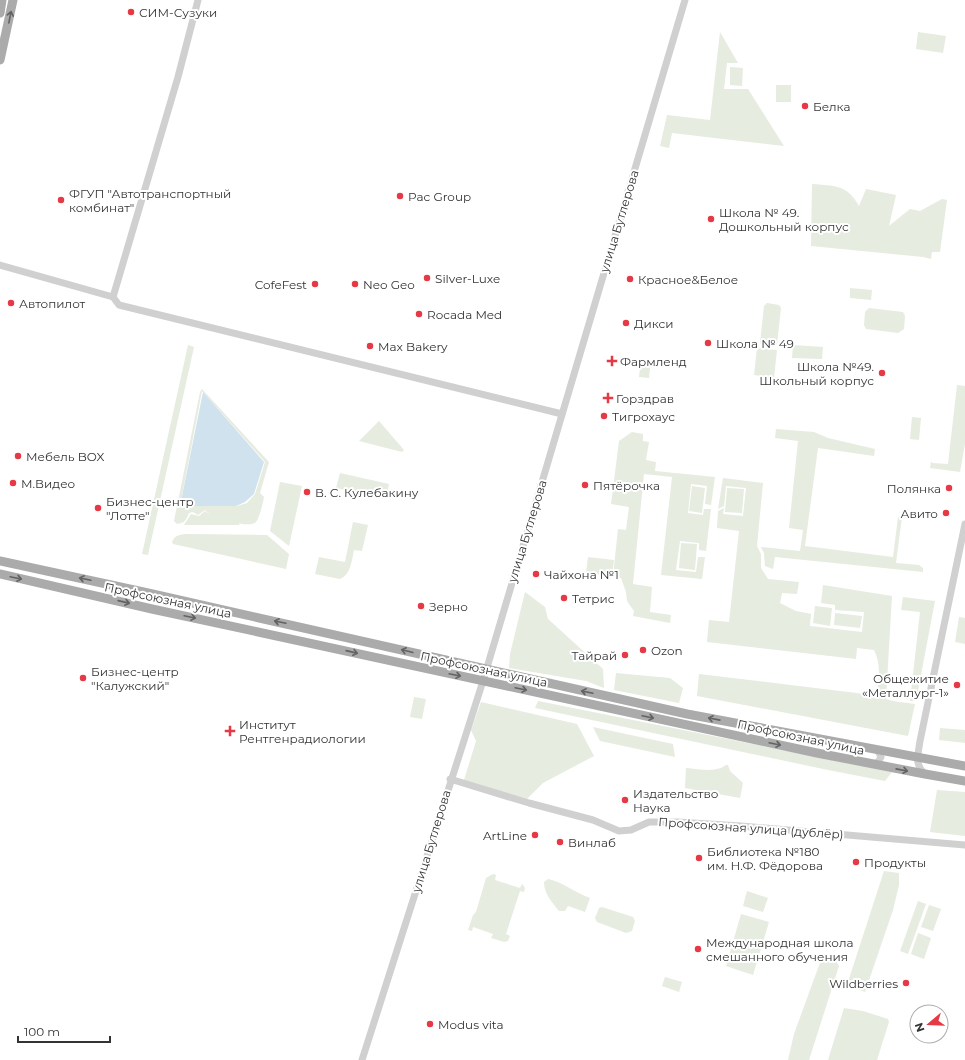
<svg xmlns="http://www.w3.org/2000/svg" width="965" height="1060" viewBox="0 0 965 1060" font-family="Montserrat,sans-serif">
<rect width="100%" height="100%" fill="#fff"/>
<!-- green -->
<g fill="#e6ecdf" fill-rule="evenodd">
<polygon points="720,32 738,63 727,63 724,89 748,89 784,146 672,133 669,148 660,146 667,115 710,120"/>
<polygon points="918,32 946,36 943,53 916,49"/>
<polygon points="730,67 743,68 742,86 730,85"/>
<rect x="776" y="85" width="15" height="17"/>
<path d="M812 184C834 186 847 184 859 206L866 189 896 195 889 226 910 209 920 211 942 199 947 200 940 252H932L931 259 923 257 811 246Z"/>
<polygon points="850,288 872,290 871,300 850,298"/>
<polygon points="767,303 779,305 781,308 777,344 774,347 762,346 760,343 764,306"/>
<polygon points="869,308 903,312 905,316 904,329 898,333 866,329 864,325 865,312"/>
<polygon points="188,345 194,347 148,555 142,554"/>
<polygon points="793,345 823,347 822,359 792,358"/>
<polygon points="757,348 777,350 774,378 754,375"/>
<polygon points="641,359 651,360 649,378 639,377"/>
<polygon points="957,385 965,386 965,444 960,472 930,468 931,461 932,463 948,464"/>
<path d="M202 389 269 462 260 493 264 497C263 503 259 520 255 523 251 525 245 524 241 524L240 523 239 525H184L191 514 199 516 205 511 211 516 205 510 198 515 193 512 189 513C186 520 185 523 177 524L174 521 200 392ZM202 391 265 462 255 494 247 503 237 506H180Z"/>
<polygon points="912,417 921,418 919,440 910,439"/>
<polygon points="379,421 404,450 402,452 359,441"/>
<polygon points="776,429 814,432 828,438 875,449 874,456 818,448 805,546 893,557 898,517 902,517 896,563 919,565 923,568 923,572 775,557 773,569 765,566 764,553 761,547 800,551 803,530 789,528 798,441 775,438"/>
<polygon points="632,432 643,434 643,441 649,442 646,460 656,462 655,471 715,477 711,505 705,504 707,486 691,484 688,513 703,515 704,509 711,509 706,551 699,550 699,543 680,541 676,570 696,572 698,557 705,557 702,579 661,575 672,477 644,474 633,584 652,587 650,612 671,615 670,623 633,616 634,611 627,601 626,592 621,578 613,576 618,529 626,530 629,507 611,504 619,441"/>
<polygon points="340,473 389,484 386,499 336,488"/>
<path d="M723 478 763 483 757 546 761 554V568L768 579 799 582 797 594 782 593 780 603 796 611 811 614 810 626 862 632 864 612 835 610V605L821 603 823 585 892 596 886 699 893 701 915 704 908 736 697 696 699 674 873 695 877 693C879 677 881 664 874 650L857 648 856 659 707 642 709 620 729 622 739 531 717 528 718 511 724 508 723 514 743 516 746 488 726 486 724 506 718 509Z"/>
<polygon points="280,482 302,486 289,546 270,531"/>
<polygon points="692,486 705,488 702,513 689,511"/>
<polygon points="727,488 744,489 742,513 725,512"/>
<path d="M353 522 368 525 362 551 354 550C352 559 351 575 340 579L315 574 319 557 345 562Z"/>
<path d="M185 534 267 535 289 554 286 569 173 544 172 542C175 535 179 535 185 534Z"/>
<polygon points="681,543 697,544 695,570 679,568"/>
<polygon points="588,557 614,560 612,576 586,573"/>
<polygon points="525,592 545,607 548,619 603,669 604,688 586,681 509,668 510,654"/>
<polygon points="903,597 935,601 916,701 910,701 920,612 901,610"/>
<polygon points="815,606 832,608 830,626 813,623"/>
<polygon points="835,613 862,616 860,628 834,625"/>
<polygon points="959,617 965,618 965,644 955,642"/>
<polygon points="616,673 670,678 683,688 679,703 614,690"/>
<polygon points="414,697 426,699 422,719 410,717"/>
<polygon points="538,701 892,772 885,781 828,770 535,708"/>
<polygon points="481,702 577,724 594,756 543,783 527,799 464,780 476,741 471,730"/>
<polygon points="593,727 673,744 675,757 600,741"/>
<polygon points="940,728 965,730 965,743 939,740"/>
<path d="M726 765H728L730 771 743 783 740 798 685 788 686 768C699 769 716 773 726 765Z"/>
<polygon points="937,790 965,792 965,836 930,832"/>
<polygon points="884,871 899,873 899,885 893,910 865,992 847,985"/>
<polygon points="493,874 496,875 495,880 520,888 522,884 525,888 524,892 520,891 506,934 510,936 508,941 504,942 491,938 493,934 473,927 472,931 468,930 473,915 476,912 486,878"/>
<path d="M548 879C563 882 575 893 590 898L585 912 568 906 565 911H559C552 902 544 894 544 882Z"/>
<polygon points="747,891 768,898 763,912 743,906"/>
<polygon points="918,901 926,904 908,954 900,951"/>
<polygon points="929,905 941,909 933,931 921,927"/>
<polygon points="602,907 633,917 635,921 632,931 626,933 597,922 595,918 599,908"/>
<polygon points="741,914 769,922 753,975 726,966"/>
<polygon points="918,933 931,938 924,959 911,954"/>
<polygon points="821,960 836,961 839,966 809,1060 788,1060 794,1034"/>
<polygon points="665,977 682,982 679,992 662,986"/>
<polygon points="844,1008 863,1011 888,1019 889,1022 877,1060 828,1060"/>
</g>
<!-- water -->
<polygon fill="#cfe2ee" points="203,392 264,462 254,494 245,502 236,506 180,506"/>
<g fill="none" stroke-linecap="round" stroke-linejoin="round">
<!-- minor -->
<g stroke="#d0d0d0" stroke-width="7">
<polyline points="0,265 113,297 119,305 562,414"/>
<polyline points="113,297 178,77 198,0"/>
<polyline points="872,764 878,762 881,757 878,751 875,749"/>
<path d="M925 774C914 764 918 755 920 741L965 524"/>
<polyline points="450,779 529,803 593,820 619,831 631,830 649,822 677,822 741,826 965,845"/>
<polyline points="362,1060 483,681 685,0"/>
</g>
<!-- major -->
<g stroke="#ababab" stroke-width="9">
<polyline points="0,13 2,0"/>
<polyline points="0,60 13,0"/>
<polyline points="0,561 148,593 687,714 965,766"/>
<polyline points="0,574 152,609 817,753 925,774 965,781"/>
</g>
</g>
<!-- one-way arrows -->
<defs><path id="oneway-shaft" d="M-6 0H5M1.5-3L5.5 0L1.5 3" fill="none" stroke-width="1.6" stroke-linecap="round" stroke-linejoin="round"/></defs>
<g stroke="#636363">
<use href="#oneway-shaft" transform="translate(10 17) rotate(-79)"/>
<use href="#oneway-shaft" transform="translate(16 578) rotate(12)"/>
<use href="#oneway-shaft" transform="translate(85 579) rotate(-168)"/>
<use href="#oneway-shaft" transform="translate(124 602) rotate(13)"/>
<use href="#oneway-shaft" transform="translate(190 617) rotate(12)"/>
<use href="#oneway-shaft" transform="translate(280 622) rotate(-168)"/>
<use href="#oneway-shaft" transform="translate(407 651) rotate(-166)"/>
<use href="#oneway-shaft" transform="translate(352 652) rotate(13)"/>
<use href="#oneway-shaft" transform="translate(455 675) rotate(12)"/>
<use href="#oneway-shaft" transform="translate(521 689) rotate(12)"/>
<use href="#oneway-shaft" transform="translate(587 692) rotate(-168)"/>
<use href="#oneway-shaft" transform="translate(648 717) rotate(12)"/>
<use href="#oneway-shaft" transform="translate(714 719) rotate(-169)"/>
<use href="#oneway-shaft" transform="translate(775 744) rotate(12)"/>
<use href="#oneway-shaft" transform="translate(902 770) rotate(11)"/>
</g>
<!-- markers -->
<g fill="#e63946" stroke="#fff" stroke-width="1.5">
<circle cx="131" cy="12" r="4"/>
<circle cx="805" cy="106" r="4"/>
<circle cx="400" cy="196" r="4"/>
<circle cx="61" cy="200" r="4"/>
<circle cx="711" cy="219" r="4"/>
<circle cx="427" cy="278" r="4"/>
<circle cx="630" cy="279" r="4"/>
<circle cx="315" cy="284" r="4"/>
<circle cx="355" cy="284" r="4"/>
<circle cx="11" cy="303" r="4"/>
<circle cx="419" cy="314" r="4"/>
<circle cx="626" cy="323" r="4"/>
<circle cx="708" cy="343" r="4"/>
<circle cx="370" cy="346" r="4"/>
<path d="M610 355h4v4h4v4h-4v4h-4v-4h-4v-4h4z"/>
<circle cx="882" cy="373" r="4"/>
<path d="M606 392h4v4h4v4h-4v4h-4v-4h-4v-4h4z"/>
<circle cx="604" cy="416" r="4"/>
<circle cx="18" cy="456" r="4"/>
<circle cx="13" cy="483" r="4"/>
<circle cx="585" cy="485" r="4"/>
<circle cx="949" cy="488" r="4"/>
<circle cx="307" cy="492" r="4"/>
<circle cx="98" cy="508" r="4"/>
<circle cx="946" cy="513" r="4"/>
<circle cx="536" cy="574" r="4"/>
<circle cx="564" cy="598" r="4"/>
<circle cx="421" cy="606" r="4"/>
<circle cx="643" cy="650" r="4"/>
<circle cx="625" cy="655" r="4"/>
<circle cx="83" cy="678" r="4"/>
<circle cx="957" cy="685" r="4"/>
<path d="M228 725h4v4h4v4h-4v4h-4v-4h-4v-4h4z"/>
<circle cx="625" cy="800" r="4"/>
<circle cx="535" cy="835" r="4"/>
<circle cx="560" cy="842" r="4"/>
<circle cx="699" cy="858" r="4"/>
<circle cx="856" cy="862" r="4"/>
<circle cx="698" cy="949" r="4"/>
<circle cx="906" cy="983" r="4"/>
<circle cx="430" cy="1024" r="4"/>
</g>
<g text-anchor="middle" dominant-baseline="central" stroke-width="4" stroke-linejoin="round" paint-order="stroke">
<!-- poi labels -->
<g font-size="12" fill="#333" stroke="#fff" text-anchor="start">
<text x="139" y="12">СИМ-Сузуки</text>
<text x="813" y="106">Белка</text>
<text x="69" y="193">ФГУП "Автотранспортный<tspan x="69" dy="14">комбинат"</tspan></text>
<text x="408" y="196">Pac Group</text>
<text x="719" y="212">Школа № 49.<tspan x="719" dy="14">Дошкольный корпус</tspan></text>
<text x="435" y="278">Silver-Luxe</text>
<text x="638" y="279">Красное&amp;Белое</text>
<text x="307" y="284" text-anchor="end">CofeFest</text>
<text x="363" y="284">Neo Geo</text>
<text x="19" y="303">Автопилот</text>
<text x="427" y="314">Rocada Med</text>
<text x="634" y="323">Дикси</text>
<text x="716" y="343">Школа № 49</text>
<text x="378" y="346">Max Bakery</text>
<text x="620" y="361">Фармленд</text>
<text x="874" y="366" text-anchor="end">Школа №49.<tspan x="874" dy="14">Школьный корпус</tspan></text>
<text x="616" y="398">Горздрав</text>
<text x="612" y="416">Тигрохаус</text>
<text x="26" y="456">Мебель BOX</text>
<text x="21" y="483">М.Видео</text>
<text x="593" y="485">Пятёрочка</text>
<text x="941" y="488" text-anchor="end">Полянка</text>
<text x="315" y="492">В. С. Кулебакину</text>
<text x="106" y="501">Бизнес-центр<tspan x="106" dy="14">"Лотте"</tspan></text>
<text x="938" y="513" text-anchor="end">Авито</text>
<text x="544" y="574">Чайхона №1</text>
<text x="572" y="598">Тетрис</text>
<text x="429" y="606">Зерно</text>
<text x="651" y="650">Ozon</text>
<text x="617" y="655" text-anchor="end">Тайрай</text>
<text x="91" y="671">Бизнес-центр<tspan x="91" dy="14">"Калужский"</tspan></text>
<text x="949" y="678" text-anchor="end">Общежитие<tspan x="949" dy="14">«Металлург-1»</tspan></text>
<text x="239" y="724">Институт<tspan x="239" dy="14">Рентгенрадиологии</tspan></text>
<text x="633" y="793">Издательство<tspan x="633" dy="14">Наука</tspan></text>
<text x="527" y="835" text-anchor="end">ArtLine</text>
<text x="568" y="842">Винлаб</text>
<text x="707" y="851">Библиотека №180<tspan x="707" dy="14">им. Н.Ф. Фёдорова</tspan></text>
<text x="864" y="862">Продукты</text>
<text x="706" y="942">Международная школа<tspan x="706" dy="14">смешанного обучения</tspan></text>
<text x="898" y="983" text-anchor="end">Wildberries</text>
<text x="438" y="1024">Modus vita</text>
</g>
<!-- street labels -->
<g font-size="12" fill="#333" stroke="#fff">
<text transform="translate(619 221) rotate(-73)">улица Бутлерова</text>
<text transform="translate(527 531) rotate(-73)">улица Бутлерова</text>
<text transform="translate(168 600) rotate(12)">Профсоюзная улица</text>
<text transform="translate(484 669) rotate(12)">Профсоюзная улица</text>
<text transform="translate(801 737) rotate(12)">Профсоюзная улица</text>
<text transform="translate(751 828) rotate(4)">Профсоюзная улица (дублёр)</text>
<text transform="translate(431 841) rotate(-73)">улица Бутлерова</text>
</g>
</g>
<!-- north arrow -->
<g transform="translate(929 1024) rotate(251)"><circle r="19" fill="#ffffff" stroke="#adadad"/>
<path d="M0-3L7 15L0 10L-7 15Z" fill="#e63946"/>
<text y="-6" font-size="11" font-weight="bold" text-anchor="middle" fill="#333333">N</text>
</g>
<!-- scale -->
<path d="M18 1036v6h92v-6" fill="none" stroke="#333333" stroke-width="2"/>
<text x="24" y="1036" font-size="12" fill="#333333" stroke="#ffffff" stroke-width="3" paint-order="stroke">100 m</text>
</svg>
